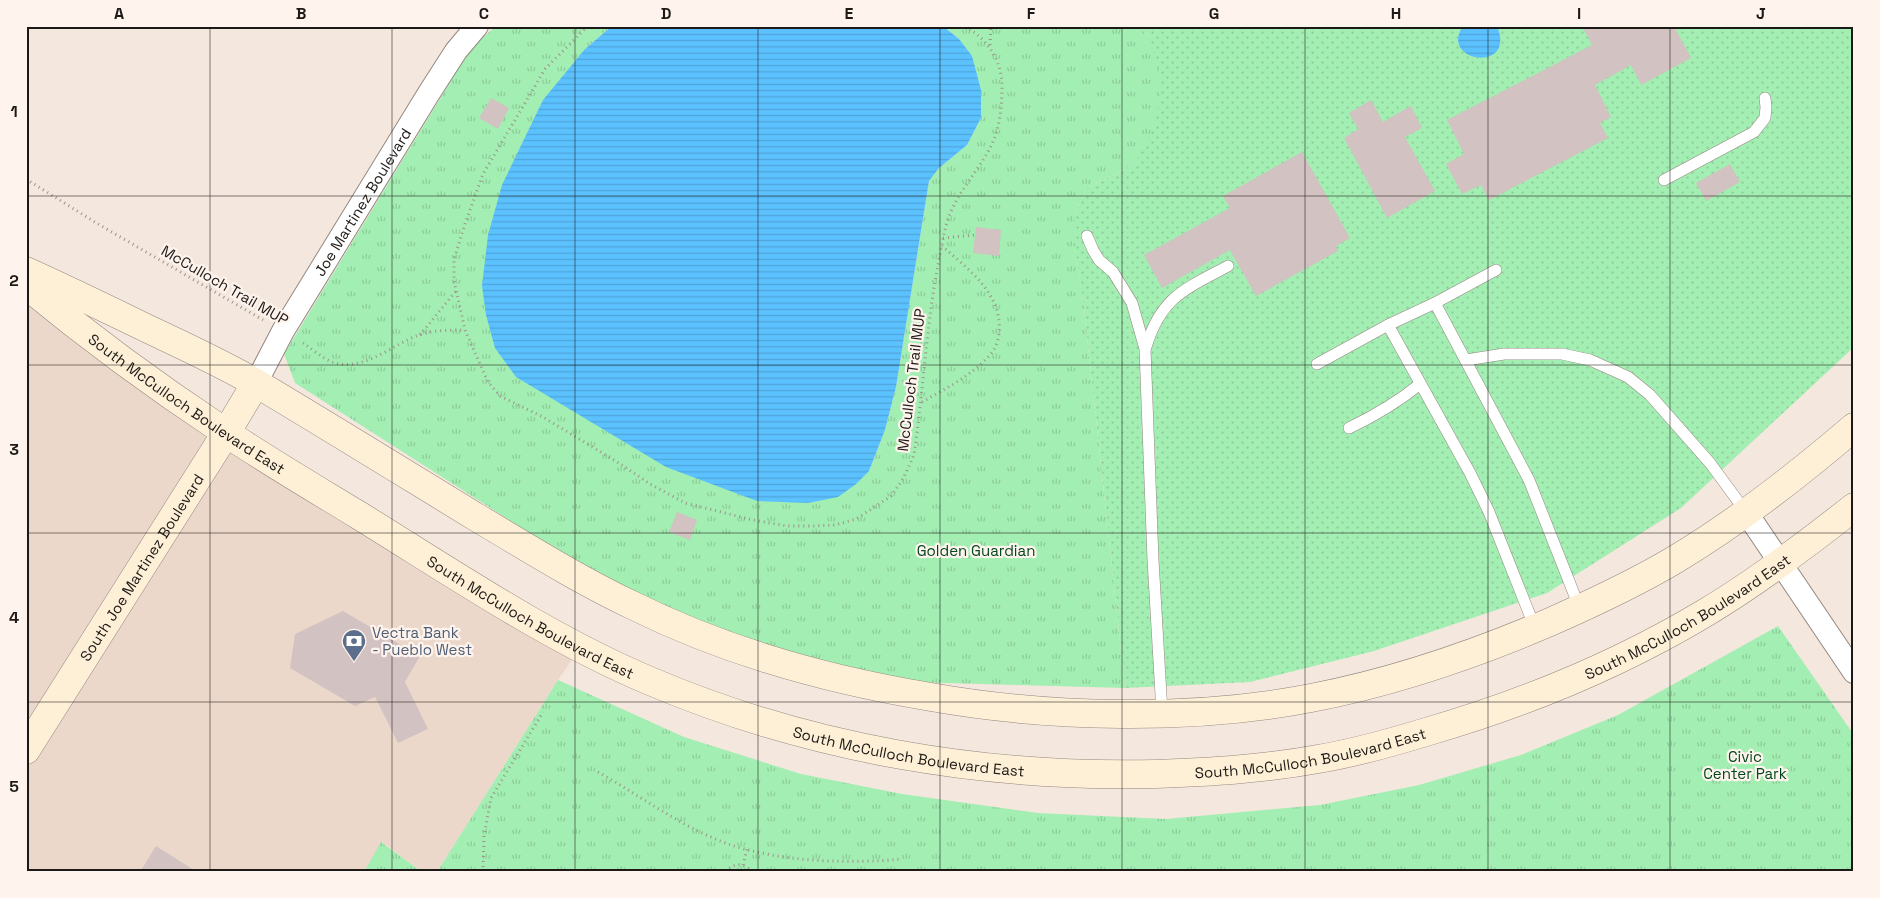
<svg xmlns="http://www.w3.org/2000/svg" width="1880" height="898" viewBox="0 0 1880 898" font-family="'Space Grotesk',sans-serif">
<defs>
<pattern id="grass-dots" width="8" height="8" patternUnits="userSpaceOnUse" patternTransform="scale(1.25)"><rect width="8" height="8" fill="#a3eeb2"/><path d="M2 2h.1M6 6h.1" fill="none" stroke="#8ccc98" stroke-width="1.8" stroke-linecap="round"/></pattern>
<pattern id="park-tufts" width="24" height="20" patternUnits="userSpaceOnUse" patternTransform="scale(1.25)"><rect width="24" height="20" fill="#a3eeb2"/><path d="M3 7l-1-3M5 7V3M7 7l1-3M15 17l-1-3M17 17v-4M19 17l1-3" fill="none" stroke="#8ccc98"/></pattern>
<pattern id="water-rules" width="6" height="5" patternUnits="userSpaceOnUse" patternTransform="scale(1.25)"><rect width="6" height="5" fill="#5bc1ff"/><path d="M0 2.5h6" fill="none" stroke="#4fa5da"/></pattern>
</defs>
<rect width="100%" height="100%" fill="#f4e7de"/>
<!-- built -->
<polygon fill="#ecd8cb" points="26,286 104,348 581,647 558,680 437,872 422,872 382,842 364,872 26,872"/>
<!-- grass -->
<polygon fill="url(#grass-dots)" points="1138,26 1854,26 1854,347 1681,508 1547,593 1374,651 1250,682 1125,688 1084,308 1074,243 1074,216 1087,188 1134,165 1149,38"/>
<!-- park -->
<g fill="url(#park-tufts)">
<polygon points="496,26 612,26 585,49 869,471 885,430 896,387 929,181 939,168 967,145 981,118 959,39 943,26 1138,26 1149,38 1162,81 1155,125 1134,165 1087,188 1074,216 1075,248 1084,308 1125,688 908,682 737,639 589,571 295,383 284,354 471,48"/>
<polygon points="1778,626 1854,735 1854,872 437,872 558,680 684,737 801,774 902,794 1038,813 1166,819 1320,805 1419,785 1521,755 1618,715"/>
<polygon points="381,842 422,872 364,872"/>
</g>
<!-- water -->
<g fill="url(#water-rules)">
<polygon points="612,26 943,26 959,39 972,56 981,90 981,118 967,145 939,168 929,181 896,387 885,430 869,471 856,484 838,497 808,503 757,501 666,467 516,377 495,348 486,315 482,286 488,235 502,185 543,100 585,49"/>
<path d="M1463 26H1497C1517 74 1438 62 1463 26Z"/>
</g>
<!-- building -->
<g fill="#d2c2c1">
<polygon points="1582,26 1674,26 1691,58 1641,85 1631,65 1595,85 1611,117 1600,123 1608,138 1489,200 1481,185 1462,194 1446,164 1464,154 1447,120 1592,45"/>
<polygon points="491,98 509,108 498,129 479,118"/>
<polygon points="1371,100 1383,122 1411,106 1422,128 1405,137 1435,191 1387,218 1344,138 1358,129 1349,113"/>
<polygon points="1302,152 1350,238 1336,246 1338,251 1256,296 1230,250 1162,288 1144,255 1230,208 1223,196"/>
<polygon points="1730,164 1740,182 1706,201 1696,183"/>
<polygon points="976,227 1001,230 999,256 973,253"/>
<polygon points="677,512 697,520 690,540 669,532"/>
<polygon points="343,611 420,656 405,682 428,729 398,743 375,697 355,706 290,668 295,634"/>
<polygon points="156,846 197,872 140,872"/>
</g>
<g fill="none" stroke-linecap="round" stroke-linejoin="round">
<!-- lane casing -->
<g stroke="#948880" stroke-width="12">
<g id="lane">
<polyline points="1664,180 1754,132 1765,118 1766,107 1765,98"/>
<polyline points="1087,236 1093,250 1099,260 1113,272 1132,303 1145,349 1153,560 1162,712"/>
<polyline points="1435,303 1529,480 1580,609"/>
<polyline points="1388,325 1470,473 1489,512 1535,628"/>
<path d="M1146 347C1161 297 1185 289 1228 266"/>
<polyline points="1466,360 1504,354 1562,354 1590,360 1628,377 1650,395 1710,463 1746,512"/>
<polyline points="1317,364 1388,325 1435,303 1496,270"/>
<path d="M1349 428C1374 416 1398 402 1420 384"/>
</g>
</g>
<!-- street casing -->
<g stroke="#948880" stroke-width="24">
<g id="street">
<path id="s1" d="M256 383 283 331 429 93 456 51 477 26"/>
<polyline points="1746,512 1854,672"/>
</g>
</g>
<!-- secondary casing -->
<g stroke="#948880" stroke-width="29">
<g id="secondary">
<path d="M26 271C66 289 105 308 144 327 184 346 224 364 261 386 333 429 404 473 476 517 528 548 579 580 634 606 727 652 828 680 931 697 1050 718 1192 721 1311 698 1394 682 1473 655 1550 622 1593 603 1636 583 1676 559 1739 521 1798 475 1854 427"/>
<path id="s2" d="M26 285C89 337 154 385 222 430 266 460 314 488 360 516 454 574 548 638 650 681 810 749 984 778 1156 774 1210 772 1264 769 1318 759 1354 753 1390 743 1426 732 1523 704 1618 665 1705 613 1757 582 1806 545 1854 507"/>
<path id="s3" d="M26 750 226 433 256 383"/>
</g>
</g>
<!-- path -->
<g stroke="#9c938c" stroke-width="3" stroke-dasharray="1 4" stroke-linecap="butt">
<path d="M588 26 545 69 515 120 483 174 465 224 454 259V281L465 330 488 382 500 396 543 417 622 465 650 484 685 503 753 520 787 526H812L835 525 856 519 891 496 903 479 914 455C923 393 926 331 937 270 941 252 943 231 950 214 960 189 979 170 991 146 1000 128 1002 107 1002 87 1002 60 987 38 964 26"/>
<polyline points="990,45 991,26"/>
<polyline points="26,179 98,224 263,320"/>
<polyline points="943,238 975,235"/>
<polyline points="420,335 456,291"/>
<path d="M303 343C312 349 322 358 332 362 363 373 393 344 419 335 434 330 450 330 465 330"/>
<path d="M922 402C945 389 971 376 989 356 995 350 999 340 999 332 1003 294 967 268 942 246"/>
<path d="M598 772C641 796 681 827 728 844 781 862 847 864 902 859"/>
<polyline points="743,865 747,849"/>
<polyline points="483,872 484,836 491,798 543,712"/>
<path d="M726 872C733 862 745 863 752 872"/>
</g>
<!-- lane -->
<use href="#lane" stroke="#fff" stroke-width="11"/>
<!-- street -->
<use href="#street" stroke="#fff" stroke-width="22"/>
<!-- secondary -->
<use href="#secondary" stroke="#fef0d7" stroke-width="28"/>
</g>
<!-- grid -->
<path fill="none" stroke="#1d1916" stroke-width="1" stroke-opacity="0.55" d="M210 26V872M392 26V872M575 26V872M758 26V872M940 26V872M1122 26V872M1305 26V872M1488 26V872M1670 26V872M26 196H1854M26 365H1854M26 533H1854M26 702H1854"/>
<!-- icons -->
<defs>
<g id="bank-pin" transform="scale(1.25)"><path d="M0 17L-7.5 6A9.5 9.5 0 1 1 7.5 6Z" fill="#5c6f8a" stroke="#fff4ed"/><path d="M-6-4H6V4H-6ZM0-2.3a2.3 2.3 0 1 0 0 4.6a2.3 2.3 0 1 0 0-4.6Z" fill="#fff"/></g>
</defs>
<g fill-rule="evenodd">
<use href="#bank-pin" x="354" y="641"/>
</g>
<g text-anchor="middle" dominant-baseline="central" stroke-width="4.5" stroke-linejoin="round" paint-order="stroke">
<!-- street labels -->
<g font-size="15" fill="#1d1916" stroke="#fff4ed">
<text stroke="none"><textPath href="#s1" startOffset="210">Joe Martinez Boulevard</textPath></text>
<text transform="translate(225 285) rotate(30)">McCulloch Trail MUP</text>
<text transform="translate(911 380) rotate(-83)">McCulloch Trail MUP</text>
<text stroke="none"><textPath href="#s2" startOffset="200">South McCulloch Boulevard East</textPath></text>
<text stroke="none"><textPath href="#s3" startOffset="216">South Joe Martinez Boulevard</textPath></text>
<text stroke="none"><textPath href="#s2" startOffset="1820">South McCulloch Boulevard East</textPath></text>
<text stroke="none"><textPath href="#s2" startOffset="605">South McCulloch Boulevard East</textPath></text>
<text stroke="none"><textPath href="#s2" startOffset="1010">South McCulloch Boulevard East</textPath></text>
<text stroke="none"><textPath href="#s2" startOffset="1415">South McCulloch Boulevard East</textPath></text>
</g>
<!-- park labels -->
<g font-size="15" fill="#00471d" stroke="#fff4ed">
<text x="976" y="550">Golden Guardian</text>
<text x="1745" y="756">Civic<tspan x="1745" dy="17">Center Park</tspan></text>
</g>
<!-- service labels -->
<g font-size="15" fill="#4e5e75" stroke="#fff4ed" text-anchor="start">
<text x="372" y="632">Vectra Bank<tspan x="372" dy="17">- Pueblo West</tspan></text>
</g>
</g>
<!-- border -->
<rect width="1880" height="898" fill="none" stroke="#fff4ed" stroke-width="55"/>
<rect x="28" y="28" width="1824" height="842" fill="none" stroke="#1d1916" stroke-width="2"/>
<g font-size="16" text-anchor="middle" font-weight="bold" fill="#1d1916">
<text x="119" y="19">A</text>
<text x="301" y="19">B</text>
<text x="484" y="19">C</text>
<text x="666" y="19">D</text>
<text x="849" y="19">E</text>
<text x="1031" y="19">F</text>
<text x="1214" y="19">G</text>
<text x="1396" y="19">H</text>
<text x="1579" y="19">I</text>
<text x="1761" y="19">J</text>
<text x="14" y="117">1</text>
<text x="14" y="286">2</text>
<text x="14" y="455">3</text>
<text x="14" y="623">4</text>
<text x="14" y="792">5</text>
</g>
</svg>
